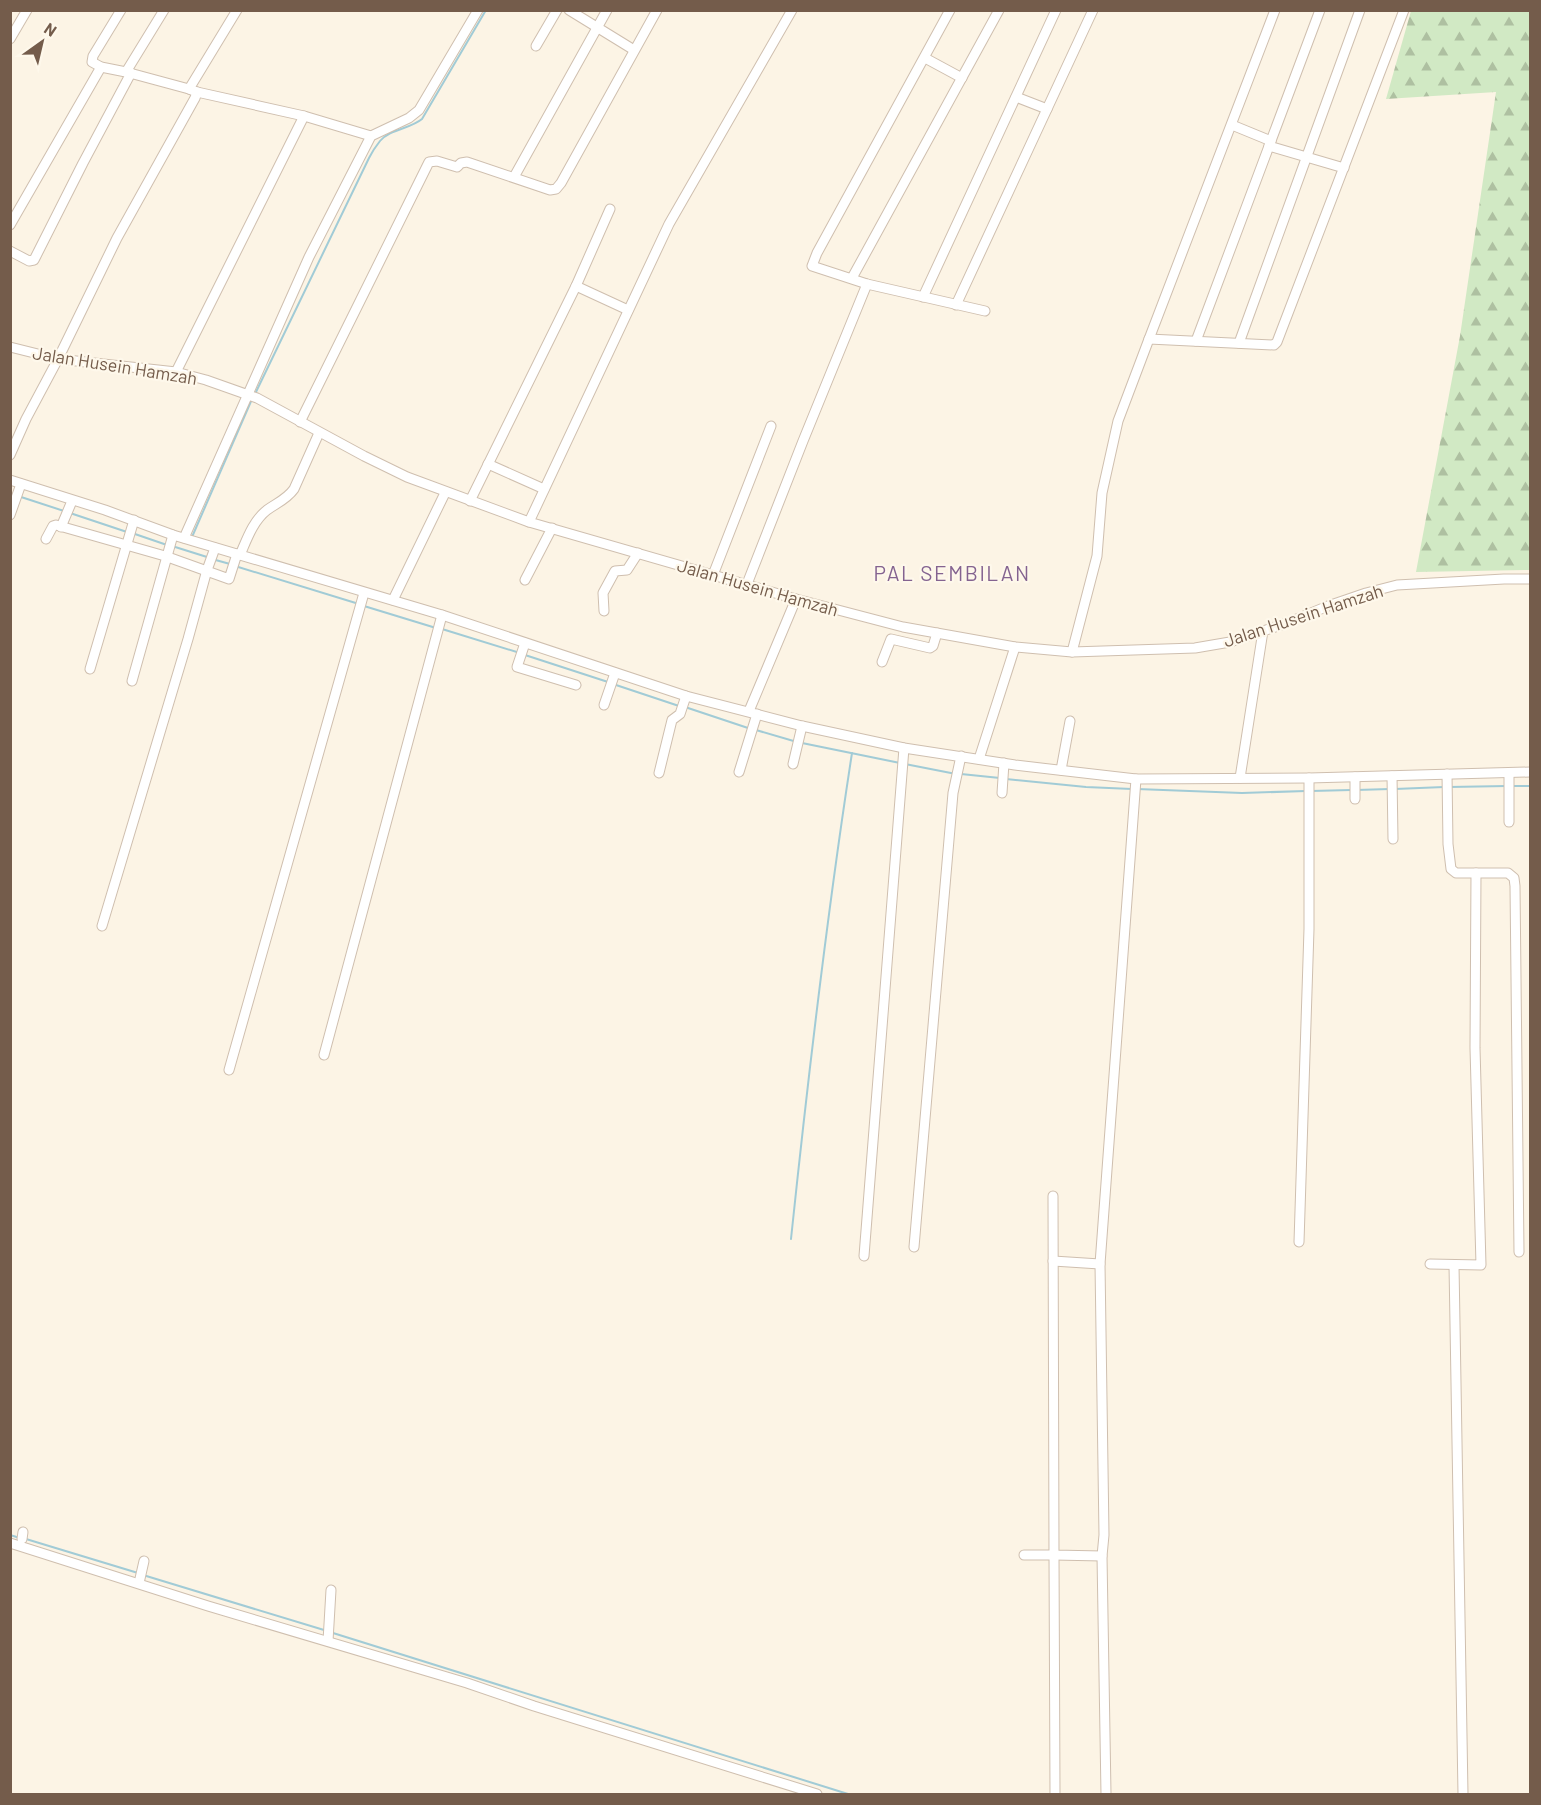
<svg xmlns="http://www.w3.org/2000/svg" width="1541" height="1805" viewBox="0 0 1541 1805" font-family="Barlow,sans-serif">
<defs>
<pattern id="forest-firs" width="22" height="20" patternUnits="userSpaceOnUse" patternTransform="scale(1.5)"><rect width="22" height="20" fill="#d1e9c4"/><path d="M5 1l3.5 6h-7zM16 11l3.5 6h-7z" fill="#aec0a1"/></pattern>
</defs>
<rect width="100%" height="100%" fill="#fcf4e5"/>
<!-- forest -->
<polygon fill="url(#forest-firs)" points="1411,11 1530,11 1530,570 1416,572 1460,336 1496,92 1386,99"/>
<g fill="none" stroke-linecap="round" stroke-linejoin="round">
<!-- stream -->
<g stroke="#a1cbd6" stroke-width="2">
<path d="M255 394 369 158C372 152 376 146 380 141 390 129 410 129 422 119L486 10"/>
<polyline points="18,496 64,511"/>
<polyline points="70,513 127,532"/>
<polyline points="132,533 167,545"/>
<polyline points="192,537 252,399"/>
<polyline points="172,546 207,557"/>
<polyline points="212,559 230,564"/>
<polyline points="235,566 359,604"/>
<polyline points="364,606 436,628"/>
<polyline points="442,629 520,653"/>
<polyline points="525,655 608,682"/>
<polyline points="613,684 679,706"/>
<polyline points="685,707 751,729"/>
<polyline points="756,730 797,742"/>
<polyline points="802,743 900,763"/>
<polyline points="905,764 956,774"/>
<polyline points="961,774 1000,778"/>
<polyline points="1006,779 1086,787 1132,789"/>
<polyline points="1512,786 1530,786"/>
<polyline points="1449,787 1507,786"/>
<polyline points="1137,789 1242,793 1306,791"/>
<polyline points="1395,789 1444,787"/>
<polyline points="1356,790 1390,789"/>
<polyline points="1311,791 1351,790"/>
<path d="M791 1239C808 1077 827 914 852 753"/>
<polyline points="10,1535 20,1538"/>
<polyline points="26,1539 138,1573"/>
<polyline points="143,1575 324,1630"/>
<polyline points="333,1633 848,1794"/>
</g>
<!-- minor casing -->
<g stroke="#cfbfaf" stroke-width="11">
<g id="minor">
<polyline points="121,10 93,56 92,62 101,67 126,72"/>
<polyline points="569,10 634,50"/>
<polyline points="950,10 817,253 812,266 867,284 985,311"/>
<polyline points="10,39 27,10"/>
<polyline points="536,46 557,10"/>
<polyline points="925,58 962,78"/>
<polyline points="189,89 237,10"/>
<polyline points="1016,97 1047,109"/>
<polyline points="304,116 371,136"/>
<polyline points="1232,125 1271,141"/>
<polyline points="1269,146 1344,168"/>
<polyline points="514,177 607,10"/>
<polyline points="10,225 101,67"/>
<polyline points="10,251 29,261 34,260 83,163 131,73"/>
<polyline points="852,278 999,10"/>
<polyline points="576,286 628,310"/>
<polyline points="923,297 1056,10"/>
<polyline points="956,305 1093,10"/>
<polyline points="1149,339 1275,10"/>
<polyline points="1196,341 1320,10"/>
<polyline points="1239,343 1360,10"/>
<polyline points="10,347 58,359 176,372 206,380 257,398 364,456 407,477 529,522 796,599 903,627 1015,647 1072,652 1195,648 1230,642 1287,623 1328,606 1366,593 1397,585 1504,579 1530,579"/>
<polyline points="176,372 304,116 197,92"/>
<polyline points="300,422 429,162 437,161 457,167 461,163 467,162 550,190 556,189 561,183 657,10"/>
<polyline points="10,455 26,419 58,359 117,238 195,98 197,92 189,89 126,72 164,10"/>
<polyline points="488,464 544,489"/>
<polyline points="10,480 105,510 173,535 442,615 686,696 802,726 904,748 1015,765 1136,779 1309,778 1530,772"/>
<polyline points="470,501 576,286 610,209"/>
<polyline points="10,515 21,484"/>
<polyline points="529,522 669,224 792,10"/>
<polyline points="61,527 72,501"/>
<polyline points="184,538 309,257 371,136 409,118 419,110 478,10"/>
<polyline points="46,539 53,526 56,525 165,556 229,579 237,554"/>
<path d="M240 555C247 539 253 521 267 510 277 503 287 499 294 489L319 433"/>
<polyline points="713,575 771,426"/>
<polyline points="525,580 552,528"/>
<polyline points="747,584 803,441 867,284"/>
<polyline points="393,600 445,493"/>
<polyline points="604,611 603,593 615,571 627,570 638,553"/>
<polyline points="525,643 517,667 576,685"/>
<polyline points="1072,652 1097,556 1102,493 1118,421 1149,339 1274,345 1277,342 1404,10"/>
<polyline points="882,662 891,639 930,648 933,646 937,633"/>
<polyline points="90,669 134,520"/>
<polyline points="132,681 173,535"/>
<polyline points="604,705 615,673"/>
<polyline points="749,711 796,599"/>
<polyline points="979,759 1015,647"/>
<polyline points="793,764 802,726"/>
<polyline points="1061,770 1070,721"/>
<polyline points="739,772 757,714"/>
<polyline points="659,773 672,720 680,714 686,696"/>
<polyline points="1509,773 1509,822"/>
<polyline points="1392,776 1393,839"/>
<polyline points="1240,778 1263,631"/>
<polyline points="1002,793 1004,763"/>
<polyline points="1355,799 1355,777"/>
<polyline points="1476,873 1508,873 1514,878 1515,886 1519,1252"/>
<polyline points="102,926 188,639 207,570 215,548"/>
<polyline points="324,1055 442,615"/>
<polyline points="229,1070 364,593"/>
<polyline points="1053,1196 1054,1555 1102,1556"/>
<polyline points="1299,1242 1309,929 1309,778"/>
<polyline points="914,1247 953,793 961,756"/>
<polyline points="864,1256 904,748"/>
<polyline points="1053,1261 1100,1264"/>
<polyline points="1430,1264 1481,1265 1475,1048 1476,873 1456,873 1451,869 1448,844 1447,774"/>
<polyline points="1454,1265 1463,1794"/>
<polyline points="22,1539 23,1532"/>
<polyline points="10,1543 208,1606 467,1683 534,1706 817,1794"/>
<polyline points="1024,1555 1054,1555 1055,1794"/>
<polyline points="139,1583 144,1561"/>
<polyline points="328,1641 331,1590"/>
<polyline points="1106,1794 1102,1556 1104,1535 1100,1264 1136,779"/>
</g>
</g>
<!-- minor -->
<use href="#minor" stroke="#fff" stroke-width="9"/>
</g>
<g text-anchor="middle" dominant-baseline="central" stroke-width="4.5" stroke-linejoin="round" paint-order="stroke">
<!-- street labels -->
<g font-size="18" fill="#745c4b" stroke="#fef8eb">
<text transform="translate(115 365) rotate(9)">Jalan Husein Hamzah</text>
<text transform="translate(758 587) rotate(16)">Jalan Husein Hamzah</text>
<text transform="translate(1303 615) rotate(-18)">Jalan Husein Hamzah</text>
</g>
<!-- quarter labels -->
<g font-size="21" letter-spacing="1.5" fill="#846390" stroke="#fef8eb">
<text x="952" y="572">PAL SEMBILAN</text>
</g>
</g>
<!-- border -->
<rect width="1541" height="1805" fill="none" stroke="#745c4b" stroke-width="24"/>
<!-- north arrow -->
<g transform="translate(42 42) rotate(34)" stroke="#fef8eb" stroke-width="4.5" paint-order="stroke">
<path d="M0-4.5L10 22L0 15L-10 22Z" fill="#745c4b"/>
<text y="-9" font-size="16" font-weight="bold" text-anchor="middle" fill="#745c4b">N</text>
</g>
</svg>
